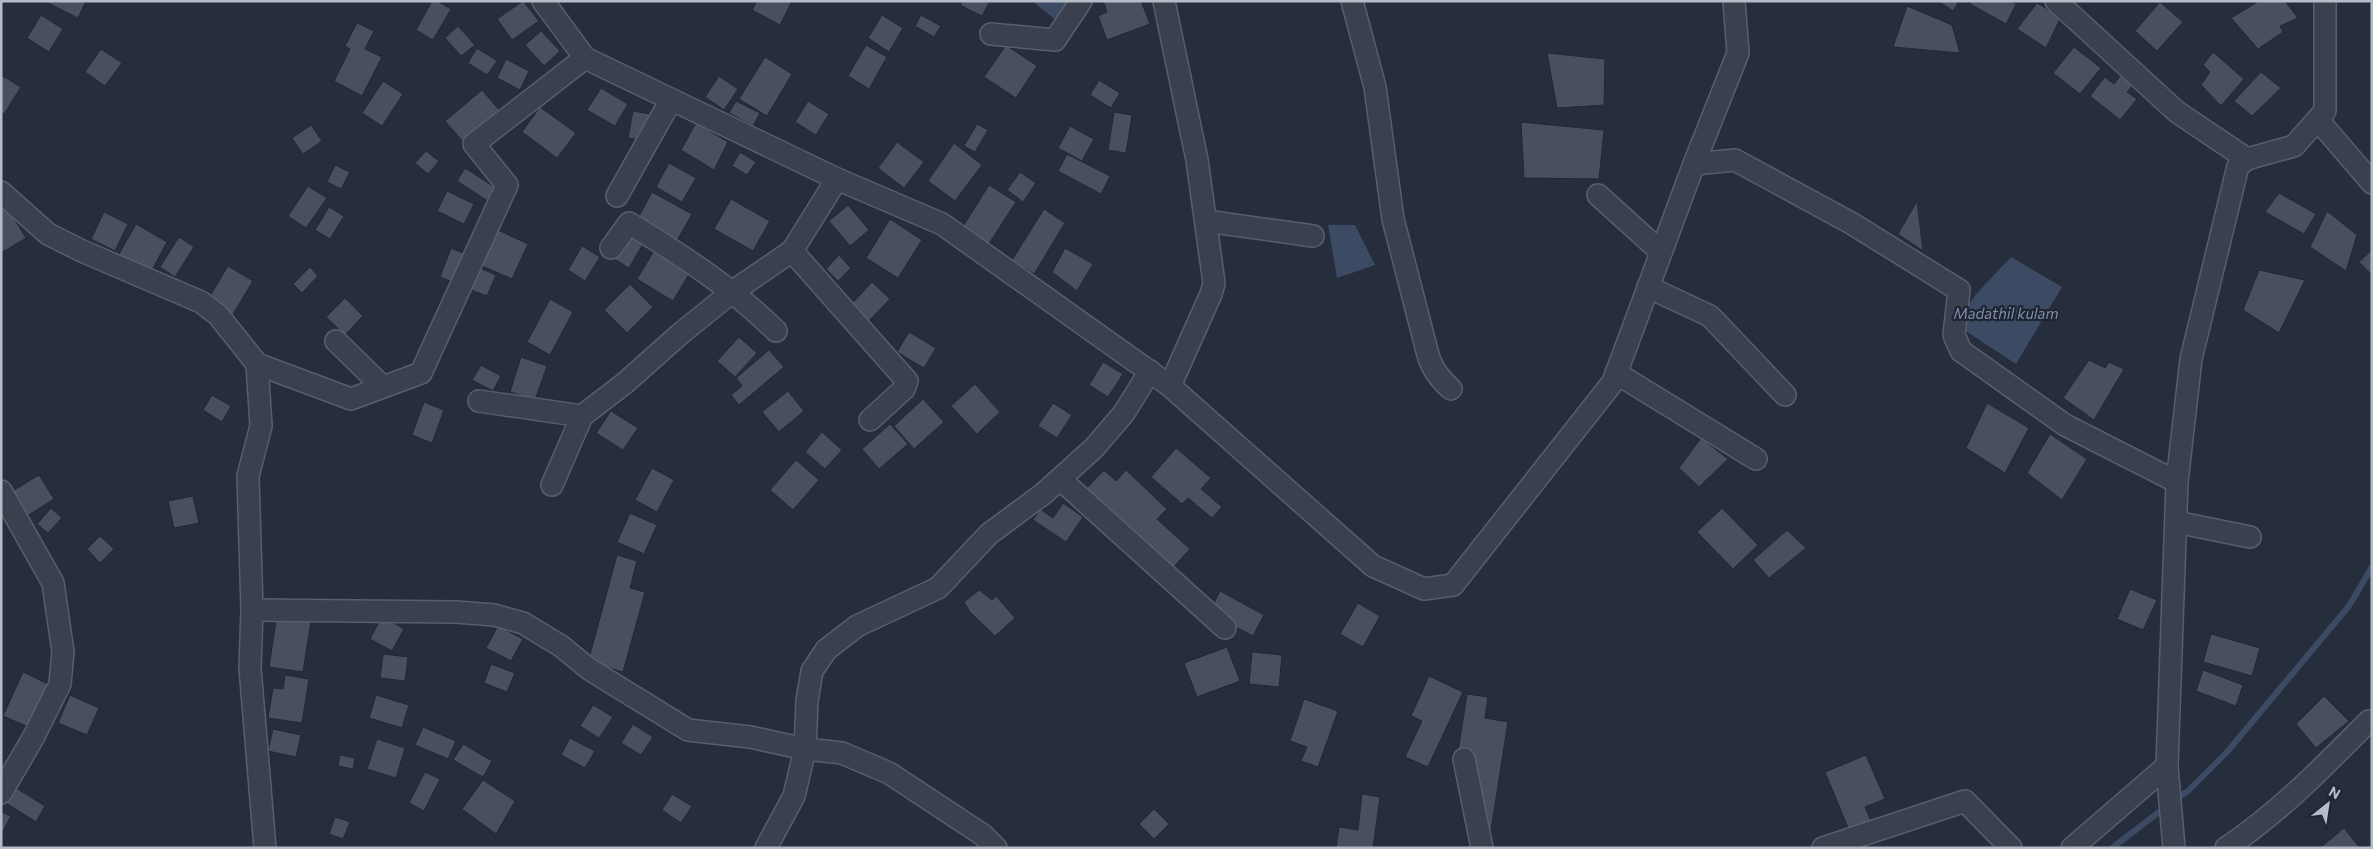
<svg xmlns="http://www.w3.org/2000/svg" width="2373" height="849" viewBox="0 0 2373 849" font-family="Commissioner,sans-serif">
<rect width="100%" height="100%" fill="#262e3d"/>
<!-- water -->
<g fill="#3d4a64">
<polygon points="1034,1 1076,1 1068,30 1036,4"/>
<polygon points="1328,225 1355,225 1375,265 1337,278"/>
<polygon points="2011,257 2062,287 2016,364 1955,324 1977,293"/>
</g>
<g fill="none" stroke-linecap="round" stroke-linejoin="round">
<!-- stream -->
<g stroke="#3d4a64" stroke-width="6">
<polyline points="2175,800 2188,791 2227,752 2349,606 2372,567"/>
<polyline points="2112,848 2167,806"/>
</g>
</g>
<!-- building -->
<g fill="#485060" stroke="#212734">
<polygon points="44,1 86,1 78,18"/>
<polygon points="432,1 437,1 451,9 433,40 416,30"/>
<polygon points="523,1 539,21 512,40 497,19"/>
<polygon points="757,1 792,1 780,25 752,10"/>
<polygon points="962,1 990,1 982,16 960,5"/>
<polygon points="1103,1 1141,1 1150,24 1107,40 1098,16 1107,12"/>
<polygon points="1938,1 1959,1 1953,11"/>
<polygon points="1972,1 2012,1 2016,4 2006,24 1970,4"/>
<polygon points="2259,1 2285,1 2298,18 2280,26 2283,32 2258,49 2231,18"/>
<polygon points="2160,2 2183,22 2157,51 2135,31"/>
<polygon points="2037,3 2061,17 2046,48 2017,29"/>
<polygon points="1907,6 1952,25 1960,53 1893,47"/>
<polygon points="41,15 63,29 49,52 27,38"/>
<polygon points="882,15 903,28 889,52 868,38"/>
<polygon points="921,15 941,26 934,37 915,26"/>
<polygon points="357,23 374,31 365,49 382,57 362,96 334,81 350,49 345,46"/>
<polygon points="458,26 475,45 461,56 445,38"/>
<polygon points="541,31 560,51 544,66 525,45"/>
<polygon points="866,45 887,57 869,89 848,76"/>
<polygon points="1006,45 1037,66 1016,98 984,77"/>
<polygon points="2074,47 2101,68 2080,94 2053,73"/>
<polygon points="477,48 497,61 487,75 468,63"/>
<polygon points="101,49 122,63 105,86 85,72"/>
<polygon points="2213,52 2244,79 2221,106 2201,85 2210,72 2203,65"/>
<polygon points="1547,53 1605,59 1604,105 1557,108"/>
<polygon points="765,57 792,74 767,116 739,99"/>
<polygon points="506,59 529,71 520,90 497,78"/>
<polygon points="2261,72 2281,88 2252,116 2234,101"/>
<polygon points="1,75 21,87 4,114 1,112"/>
<polygon points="2121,75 2133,85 2127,92 2137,99 2120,120 2090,96 2105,77 2114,84"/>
<polygon points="719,76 738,89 724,110 705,97"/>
<polygon points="1099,80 1120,93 1111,108 1090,95"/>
<polygon points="383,81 403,94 382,126 362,113"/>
<polygon points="601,88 628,104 615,126 587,110"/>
<polygon points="482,90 501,112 464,143 445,121"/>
<polygon points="736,101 760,113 753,126 729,113"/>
<polygon points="808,101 829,114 816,135 795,122"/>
<polygon points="540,107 576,133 557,158 522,132"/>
<polygon points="633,111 650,114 645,141 628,138"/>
<polygon points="1114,112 1132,115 1126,153 1108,150"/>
<polygon points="1521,122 1604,130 1599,179 1524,178"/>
<polygon points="696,123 728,142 714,170 681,150"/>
<polygon points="977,124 988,130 975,152 964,146"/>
<polygon points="311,125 322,141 303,154 292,138"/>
<polygon points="1070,126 1094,139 1082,161 1058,148"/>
<polygon points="897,142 924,162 904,188 878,168"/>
<polygon points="954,143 982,165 955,201 928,181"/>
<polygon points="426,151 439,161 428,174 415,163"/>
<polygon points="740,152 756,162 747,175 732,166"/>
<polygon points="1067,154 1110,176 1101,194 1058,171"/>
<polygon points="669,163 696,178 682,202 656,187"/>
<polygon points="335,165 350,172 341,189 327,182"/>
<polygon points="465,168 496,188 488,201 457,181"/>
<polygon points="1020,172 1036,183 1023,202 1007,190"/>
<polygon points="989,185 1016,202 988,245 962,228"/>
<polygon points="308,186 327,198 306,228 288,216"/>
<polygon points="447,191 474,204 464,224 437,211"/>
<polygon points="652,192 692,214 675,244 636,222"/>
<polygon points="2279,193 2316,214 2304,234 2265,212"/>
<polygon points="731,199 770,221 753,251 714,229"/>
<polygon points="1917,201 1923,251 1898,234"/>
<polygon points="848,205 869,230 850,246 829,221"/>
<polygon points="7,207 26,238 1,253 1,210"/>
<polygon points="329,207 344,216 330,239 315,230"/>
<polygon points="1044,209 1065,223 1034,274 1012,260"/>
<polygon points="2327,211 2357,235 2346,271 2310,247"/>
<polygon points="104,212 128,224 115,251 91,239"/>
<polygon points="890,219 922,240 898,278 866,258"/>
<polygon points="136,224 167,242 151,272 119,254"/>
<polygon points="496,229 528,244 512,279 480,265"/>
<polygon points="626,233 643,244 629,268 611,257"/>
<polygon points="179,237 194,247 175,277 160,267"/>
<polygon points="582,246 600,257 585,281 568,270"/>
<polygon points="451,248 471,256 460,285 440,277"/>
<polygon points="1065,248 1093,264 1077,291 1052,272"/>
<polygon points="655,249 691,271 673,301 637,279"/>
<polygon points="2372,250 2372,275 2359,262"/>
<polygon points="839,255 851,268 838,281 826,269"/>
<polygon points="228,266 253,281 232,316 207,301"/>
<polygon points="310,267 318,276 302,293 293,284"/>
<polygon points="480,268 496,275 487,296 471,290"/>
<polygon points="2259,270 2305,280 2279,333 2243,310"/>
<polygon points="872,282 890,299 865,325 848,308"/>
<polygon points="630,284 653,307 627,333 604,310"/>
<polygon points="345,298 363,316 345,335 326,317"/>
<polygon points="550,299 573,312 550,355 527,342"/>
<polygon points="909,332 936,348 924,368 897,352"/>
<polygon points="739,337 757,353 735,377 717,361"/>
<polygon points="769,350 784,367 739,405 731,395 742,386 736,378"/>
<polygon points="521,357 547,366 535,400 510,392"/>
<polygon points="2089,360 2105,368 2109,362 2124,369 2094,420 2063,398"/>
<polygon points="1103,362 1123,374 1108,397 1089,385"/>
<polygon points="481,365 501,376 493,391 472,380"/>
<polygon points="975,384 1000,412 977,434 951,406"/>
<polygon points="788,391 804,411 779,432 762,412"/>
<polygon points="212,395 231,406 222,422 203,410"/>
<polygon points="923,399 944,422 914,449 894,426"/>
<polygon points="424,402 444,410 432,443 412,435"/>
<polygon points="1053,403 1072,415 1057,438 1038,426"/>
<polygon points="1987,403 2029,428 2005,473 1966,448"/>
<polygon points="611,411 638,428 623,450 596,433"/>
<polygon points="890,424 908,444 879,469 862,449"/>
<polygon points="822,432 842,450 825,469 805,452"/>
<polygon points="2050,434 2087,459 2062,500 2027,473"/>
<polygon points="1701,438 1728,459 1699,487 1679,468"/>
<polygon points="1176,448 1211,478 1201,489 1222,507 1212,518 1188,498 1182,504 1151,477"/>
<polygon points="796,460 819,480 793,510 770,490"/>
<polygon points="652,468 674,480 657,512 635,500"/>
<polygon points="1104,470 1116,481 1126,470 1167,509 1157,519 1190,549 1170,571 1084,491"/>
<polygon points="39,475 54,499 27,516 11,492"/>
<polygon points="193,496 199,523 174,528 168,501"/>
<polygon points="1063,503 1083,517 1066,542 1033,520 1040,509 1053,518"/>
<polygon points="51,508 62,518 48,533 37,524"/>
<polygon points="1722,508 1758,545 1733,569 1697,532"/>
<polygon points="630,513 657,525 644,554 617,542"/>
<polygon points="1787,530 1806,548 1769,578 1753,560"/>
<polygon points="100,536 114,549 100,563 87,549"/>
<polygon points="617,555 637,561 630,588 645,592 623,672 588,662"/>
<polygon points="2130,589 2157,600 2143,630 2117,619"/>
<polygon points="979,590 992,600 996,596 1015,618 995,636 970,612 964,602"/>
<polygon points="1220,591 1264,615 1253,636 1209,613"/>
<polygon points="1358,603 1380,616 1363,647 1340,634"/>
<polygon points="277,615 311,621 303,672 269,667"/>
<polygon points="382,616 404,629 392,651 370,639"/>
<polygon points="498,626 523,639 511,661 486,648"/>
<polygon points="2211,634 2260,648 2252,676 2203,662"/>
<polygon points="1227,647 1240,681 1197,697 1184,663"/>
<polygon points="1252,652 1282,655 1279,687 1249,684"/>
<polygon points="383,654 408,657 405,681 380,678"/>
<polygon points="491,664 515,673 507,692 484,683"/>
<polygon points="2203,670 2243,685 2236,706 2196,691"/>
<polygon points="23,672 52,686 33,729 3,716"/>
<polygon points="285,675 309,679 302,723 268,718 273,688 283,689"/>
<polygon points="1429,676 1463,692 1428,767 1405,757 1422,721 1411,716"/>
<polygon points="1467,694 1488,697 1485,718 1508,722 1491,830 1473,827 1467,780 1454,777"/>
<polygon points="70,695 99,708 87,735 58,723"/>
<polygon points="376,695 409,705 402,728 369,718"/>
<polygon points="2324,696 2349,721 2316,748 2296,724"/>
<polygon points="1304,699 1338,711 1318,767 1301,761 1307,747 1290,741"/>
<polygon points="593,705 613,717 599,738 580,726"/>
<polygon points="633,724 653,737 641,755 621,743"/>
<polygon points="423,727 456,741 448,759 415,745"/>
<polygon points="273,729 301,735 296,757 268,751"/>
<polygon points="570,738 595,751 585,768 561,755"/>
<polygon points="377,739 405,748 396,778 367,769"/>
<polygon points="463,744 492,761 483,777 453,760"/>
<polygon points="340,755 355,758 353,769 338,766"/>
<polygon points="1866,755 1885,799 1865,807 1871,821 1849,830 1825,772"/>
<polygon points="425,772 440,779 424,811 409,803"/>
<polygon points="483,780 515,801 496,834 462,809"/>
<polygon points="16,788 45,806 36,822 6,803"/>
<polygon points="672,794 692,806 681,823 662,810"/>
<polygon points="1362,794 1380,797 1373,848 1336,848 1339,827 1358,830"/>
<polygon points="1154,809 1169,824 1154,839 1139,824"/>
<polygon points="1,812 11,816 1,835"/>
<polygon points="335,817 350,822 343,839 329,834"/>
<polygon points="2344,828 2360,848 2320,848"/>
</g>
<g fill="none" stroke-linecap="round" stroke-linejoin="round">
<!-- minor casing -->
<g stroke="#585e6b" stroke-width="24">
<g id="minor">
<polyline points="543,1 585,58 837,179 942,224 1170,386 1373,566 1424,589 1453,585 1613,382 1694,164 1738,53 1734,1"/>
<polyline points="1164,1 1197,160 1214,283 1211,294 1170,386"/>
<path d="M1352 1 1375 87 1393 219 1427 351C1431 368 1439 378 1451 389"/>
<polyline points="2056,1 2177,112 2247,159 2294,146 2325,111 2325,1"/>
<polyline points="991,34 1055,40 1081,1"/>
<polyline points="2318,120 2372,183"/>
<polyline points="1694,164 1735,160 1851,223 1959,290 1954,335 1961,351 2065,425 2177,482"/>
<polyline points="1,192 48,234 82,251 201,302 218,315 257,364 261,426 248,476 252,610 250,668 265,848"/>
<polyline points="1598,195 1661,252"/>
<polyline points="617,196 671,100"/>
<polyline points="1206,221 1313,236"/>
<path d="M611 248 629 223C681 255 733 288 776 331"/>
<polyline points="792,251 907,381 904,389 870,420"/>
<polyline points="1648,287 1710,316 1785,395"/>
<polyline points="336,341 383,387"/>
<polyline points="257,364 351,399 421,373 507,185 474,144 585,58"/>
<polyline points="1616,373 1756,459"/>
<polyline points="479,401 582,416"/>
<polyline points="1060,479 1225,628"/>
<polyline points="552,485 582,416 625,383 680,334 732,292 792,251 837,179"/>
<polyline points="1,491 53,583 63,652 60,684 33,738 1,793"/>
<polyline points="2176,522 2250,537"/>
<polyline points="252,610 456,612 494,615 523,623 561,646 589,669 688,730 750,737 805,749 842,753 889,773 983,835 996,848"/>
<polyline points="1464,759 1482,848"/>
<polyline points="766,848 794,796 805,749 807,701 812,671 826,650 857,626 938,588 989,534 1043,494 1094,448 1124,413 1150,371"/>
<polyline points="1823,848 1965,801 2011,848"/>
<polyline points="2072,848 2167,766"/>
<polyline points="2174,848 2167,766 2177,482 2191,359 2238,166 2247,159"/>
<path d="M2226 848C2280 812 2323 767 2369 721"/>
</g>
</g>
<!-- minor -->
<use href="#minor" stroke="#3a404d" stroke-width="21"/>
</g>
<g text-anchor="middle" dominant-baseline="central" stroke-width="4.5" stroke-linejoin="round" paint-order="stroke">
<!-- water labels -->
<g font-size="15" font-style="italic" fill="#808fad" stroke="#1f2532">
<text x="2006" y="313">Madathil kulam</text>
</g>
</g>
<!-- border -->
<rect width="2373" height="849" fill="none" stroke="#b6bbc8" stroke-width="5"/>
<!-- north arrow -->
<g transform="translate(2328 804) rotate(30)" stroke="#1f2532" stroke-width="4" paint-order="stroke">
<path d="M0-4L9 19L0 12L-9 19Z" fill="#b6bbc8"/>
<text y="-8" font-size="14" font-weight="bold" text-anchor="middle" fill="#b6bbc8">N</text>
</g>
</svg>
